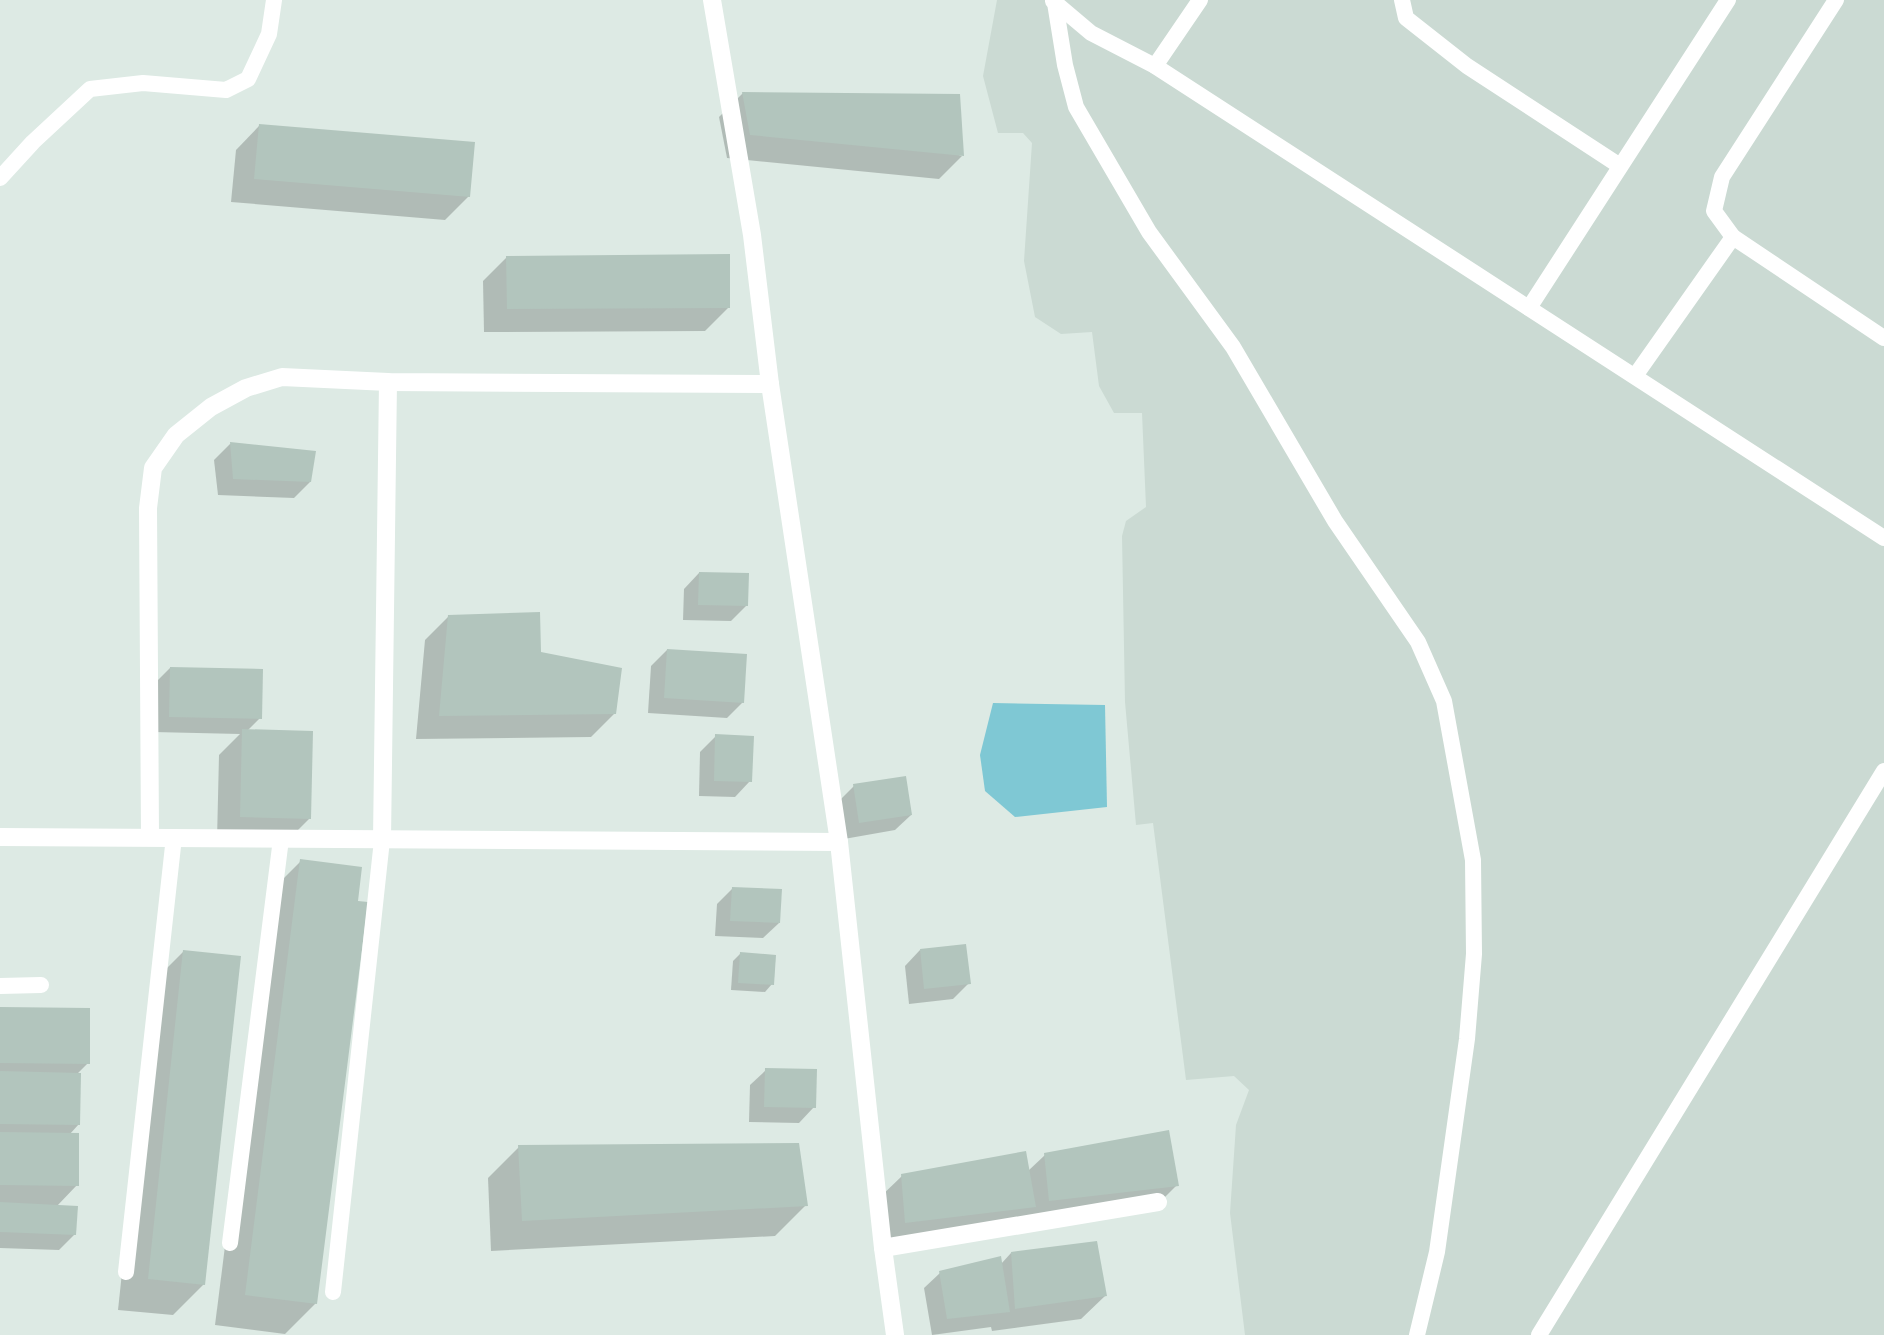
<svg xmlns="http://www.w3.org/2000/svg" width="1884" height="1335" viewBox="0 0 1884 1335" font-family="'DM Sans',sans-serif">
<rect width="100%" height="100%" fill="#ddeae4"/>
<!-- built -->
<polygon fill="#cbdad3" points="997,0 1884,0 1884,1335 1245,1335 1230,1213 1236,1125 1249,1090 1234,1076 1186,1080 1153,823 1136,825 1125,702 1122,536 1126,521 1146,507 1142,413 1114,413 1099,386 1092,332 1061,334 1035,317 1024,261 1032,143 1023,133 998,133 983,76"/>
<!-- water -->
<polygon fill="#7fc8d4" points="993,703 1105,705 1107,807 1015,817 985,791 980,755"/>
<!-- shadow -->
<g fill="#0003">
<polygon points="743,93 962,156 939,179 727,158 719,117"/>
<polygon points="259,126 469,196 445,220 231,202 236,150"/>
<polygon points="507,257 729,307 705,331 484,332 483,281"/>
<polygon points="230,444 314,453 310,482 294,498 218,495 214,460"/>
<polygon points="699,573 747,605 731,621 683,620 684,589"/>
<polygon points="449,616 539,653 615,713 591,737 416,739 425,640"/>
<polygon points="667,650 743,702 727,718 648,713 651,666"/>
<polygon points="170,668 260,718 247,731 310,818 286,842 217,840 219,755 240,734 153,732 154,684"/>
<polygon points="716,736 750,781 735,797 699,796 700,752"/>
<polygon points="854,786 911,815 895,830 844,839 838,802"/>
<polygon points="301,861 316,1303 285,1334 215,1325 270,892"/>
<polygon points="733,888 779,923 763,938 715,936 717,904"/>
<polygon points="920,950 969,983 953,999 909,1004 905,966"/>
<polygon points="184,951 204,1284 173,1315 118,1310 153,982"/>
<polygon points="740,954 772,984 765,992 731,990 733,961"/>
<polygon points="0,1009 88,1063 77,1074 79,1124 69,1135 77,1185 57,1206 75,1234 59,1250 0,1248"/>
<polygon points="766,1070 814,1107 799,1123 749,1122 750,1085"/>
<polygon points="519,1147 806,1205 775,1236 491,1251 488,1178"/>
<polygon points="1045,1155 1177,1185 1153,1209 882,1246 878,1199 902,1176 1028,1171"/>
<polygon points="1011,1253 1105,1296 1081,1319 992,1331 991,1327 932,1335 924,1288 940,1273 1001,1264"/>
</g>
<!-- building -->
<g fill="#b2c5bd">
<polygon points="742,92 960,94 964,156 750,135"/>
<polygon points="259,124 475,142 470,197 254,179"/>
<polygon points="730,254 730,308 507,309 506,256"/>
<polygon points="230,442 316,451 311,482 233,479"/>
<polygon points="699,572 749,573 748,606 698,605"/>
<polygon points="540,612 541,652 622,668 616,714 439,716 448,615"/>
<polygon points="667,649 747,654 744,703 664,698"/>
<polygon points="170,667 263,669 262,719 169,717"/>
<polygon points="242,729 313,731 311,819 240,817"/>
<polygon points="715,734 754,736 752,782 714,781"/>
<polygon points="906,776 912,815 859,823 853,784"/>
<polygon points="300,859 362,867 358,901 368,902 317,1304 245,1295"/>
<polygon points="732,887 782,889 780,923 730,921"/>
<polygon points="966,944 971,984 924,989 920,949"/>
<polygon points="183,950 241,956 205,1285 148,1279"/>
<polygon points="740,952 776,955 774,985 738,983"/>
<polygon points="0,1007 90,1008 90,1064 0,1063"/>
<polygon points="765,1068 817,1069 816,1108 764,1107"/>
<polygon points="0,1071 81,1073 80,1125 0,1124"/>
<polygon points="1169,1130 1179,1186 1049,1201 1044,1153"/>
<polygon points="0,1132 79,1133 79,1186 0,1185"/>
<polygon points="799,1143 808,1206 522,1221 518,1145"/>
<polygon points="1026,1151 1036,1207 905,1223 901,1174"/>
<polygon points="0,1202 78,1206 76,1235 0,1232"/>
<polygon points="1097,1241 1107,1296 1015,1309 1011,1252"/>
<polygon points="1001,1256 1010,1312 947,1319 939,1271"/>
</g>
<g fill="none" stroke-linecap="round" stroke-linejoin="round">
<!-- lane -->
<g stroke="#fff" stroke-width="16">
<polyline points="1200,0 1155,66 1884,538"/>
<polyline points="1402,0 1406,18 1467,66 1620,166"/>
<polyline points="1053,1 1091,33 1155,66"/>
<polyline points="1055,3 1065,65 1076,107 1149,232 1233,347 1335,521 1418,642 1444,701 1473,860 1474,954 1467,1039 1437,1252 1417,1335"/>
<polyline points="0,178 33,142 90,89 143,83 226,90 248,79 269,34 274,0"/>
<polyline points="1733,237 1714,211 1722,177 1836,0"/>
<polyline points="1529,308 1728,0"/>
<polyline points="1635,376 1733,237 1884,338"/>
<polyline points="0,986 41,985"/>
<polyline points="230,1243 281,839"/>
<polyline points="126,1272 174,837"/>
<polyline points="333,1292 382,840"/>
<polyline points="1539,1335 1884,771"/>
</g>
<!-- street -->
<g stroke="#fff" stroke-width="18">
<polyline points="712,0 752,235 770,384 839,842 883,1248 895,1335"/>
<polyline points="0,837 839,842"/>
<polyline points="150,837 148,508 153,468 176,435 211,407 246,388 282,377 388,382 770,384"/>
<polyline points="382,840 388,382"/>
<polyline points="883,1248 1158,1202"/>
</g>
</g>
</svg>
